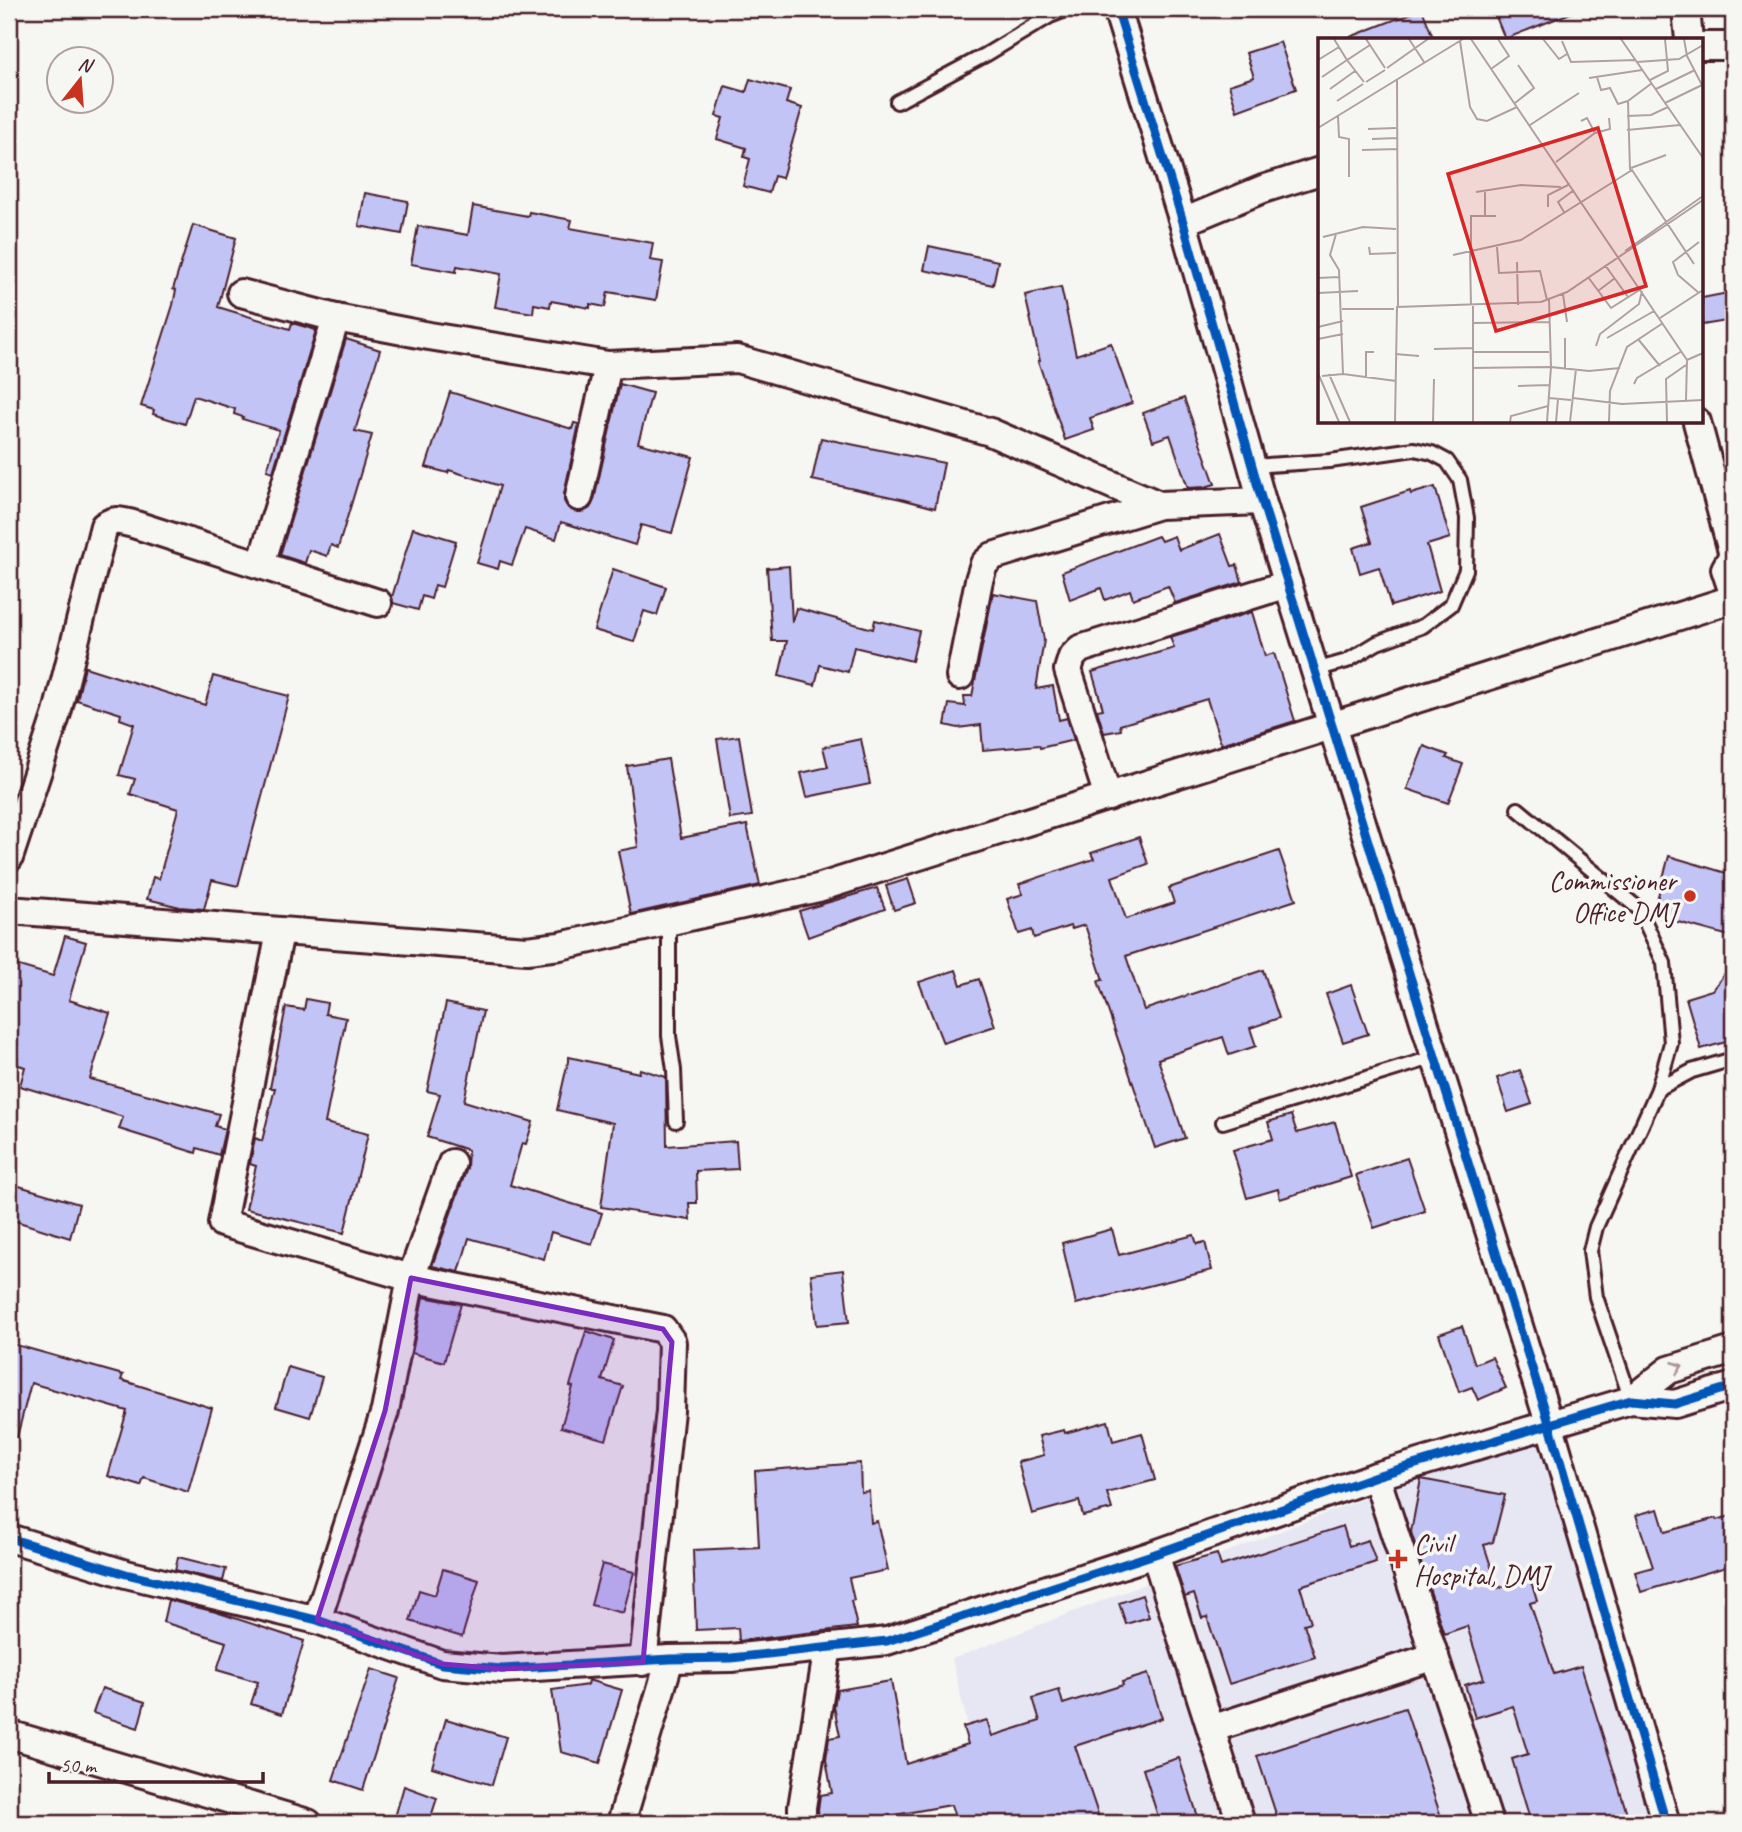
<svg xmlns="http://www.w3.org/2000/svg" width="1742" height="1832" viewBox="0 0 1742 1832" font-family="Caveat,sans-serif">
<rect width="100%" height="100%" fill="#f6f6f2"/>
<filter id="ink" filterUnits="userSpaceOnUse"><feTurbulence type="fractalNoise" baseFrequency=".0143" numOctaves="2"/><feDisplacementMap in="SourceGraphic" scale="14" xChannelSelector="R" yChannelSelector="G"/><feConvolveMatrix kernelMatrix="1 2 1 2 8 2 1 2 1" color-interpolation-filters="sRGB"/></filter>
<g filter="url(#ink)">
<!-- built -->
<polygon fill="#e7e7f3" points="1550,1426 1666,1823 991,1823 952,1659"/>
<!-- building -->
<g fill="#c3c4f6" stroke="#4a1f2b" stroke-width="2">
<polygon points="1422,9 1434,40 1345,40 1345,39"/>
<polygon points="1493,9 1578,9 1578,10 1505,39"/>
<polygon points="1280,42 1296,89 1237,111 1229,85 1254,77 1246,53"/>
<polygon points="750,79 790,90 786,103 802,108 782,178 774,176 769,193 743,186 750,159 744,157 746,148 717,139 723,118 716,116 725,86 746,92"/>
<polygon points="365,193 408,201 402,234 359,226"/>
<polygon points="473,206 528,216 529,212 572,220 570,228 653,243 650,260 663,262 656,300 608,292 605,307 590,304 590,308 551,301 550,307 534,304 533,313 495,307 501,274 457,266 456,272 411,264 418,226 468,235"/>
<polygon points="193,225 236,238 218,307 290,329 292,323 316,330 273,472 267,470 279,430 242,419 243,417 234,414 235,409 194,396 185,424 153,414 154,410 141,406 173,305 176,290 173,289"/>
<polygon points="929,246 998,261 993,285 924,270"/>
<polygon points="1061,287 1076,355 1111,343 1132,403 1090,418 1094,430 1065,440 1038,361 1040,361 1025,295"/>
<polygon points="1733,292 1733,320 1702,325 1702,298"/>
<polygon points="346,339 380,350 355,431 372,435 338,548 331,545 327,556 309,550 305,563 280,555"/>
<polygon points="620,384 652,393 638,443 693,457 672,533 641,525 635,545 561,522 556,539 525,529 512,565 500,561 498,569 477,563 500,486 449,470 448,473 426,467 450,392 572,429 574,423 579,424 564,494 564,501 568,508 576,512 583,512 590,508 594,500"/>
<polygon points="1184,398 1215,484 1205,487 1188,488 1170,435 1153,441 1143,413"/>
<polygon points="821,438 944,463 935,508 901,499 812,480"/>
<polygon points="1435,487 1450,538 1427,545 1440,591 1391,606 1379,567 1360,573 1353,548 1372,542 1361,507 1410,491 1411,494"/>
<polygon points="413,528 456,541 442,587 435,585 431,599 422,596 418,610 393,603 392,597"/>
<polygon points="1220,534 1232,566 1237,565 1242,582 1175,603 1168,586 1133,599 1130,590 1105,600 1101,588 1070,600 1062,572 1158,536 1161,541 1174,536 1179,550"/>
<polygon points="789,566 792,623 796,608 873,629 875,620 919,631 912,661 854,647 848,672 820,665 815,685 779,676 787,641 772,641 767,568"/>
<polygon points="613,569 666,587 657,615 644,611 634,642 594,630"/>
<polygon points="993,593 1037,601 1044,640 1036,689 1053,686 1059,720 1067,718 1074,740 1040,748 1039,745 983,750 981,725 958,728 945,725 949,704 965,706 964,696 972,696"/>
<polygon points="1252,612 1265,656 1274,653 1295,721 1221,744 1207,699 1120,725 1121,730 1104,733 1097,710 1103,709 1092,672 1174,648 1170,637"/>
<polygon points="85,667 205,705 213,676 289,696 238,886 212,880 204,909 180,907 147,899 153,877 159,879 178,809 130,794 135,779 119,775 134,724 120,719 121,714 77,700"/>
<polygon points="739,736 752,816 730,819 717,739"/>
<polygon points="861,739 870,784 807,797 801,773 828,767 823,747"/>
<polygon points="1424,746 1448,755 1446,758 1463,764 1448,803 1407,789"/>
<polygon points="668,759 681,838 747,825 760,885 631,914 618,851 638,847 627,766"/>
<polygon points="1139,837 1148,864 1112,877 1126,919 1174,903 1169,888 1279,851 1296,900 1126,956 1144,1010 1263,970 1279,1018 1250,1028 1256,1046 1229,1055 1223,1037 1158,1059 1185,1138 1155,1148 1098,981 1103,980 1085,925 1072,929 1070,926 1034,938 1032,930 1019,934 1007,899 1023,894 1019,884 1094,859 1091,853"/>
<polygon points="1669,856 1733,875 1733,937 1656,916 1659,908 1655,907"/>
<polygon points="908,879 916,903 894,910 886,886"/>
<polygon points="877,888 885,909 808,937 799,911"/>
<polygon points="65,936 86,942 69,1000 110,1013 90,1079 219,1114 215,1126 225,1129 219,1155 197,1148 196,1153 119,1129 123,1117 20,1086 25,1067 9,1062 9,963 53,976"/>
<polygon points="1733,963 1733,1040 1701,1049 1686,998 1712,990"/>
<polygon points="956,970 961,985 979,979 995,1026 943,1043 919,982"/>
<polygon points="1351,985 1368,1034 1343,1042 1326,994"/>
<polygon points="306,999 327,1003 325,1014 346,1018 325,1123 368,1134 344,1233 246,1209 256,1166 250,1164 255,1138 262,1141 275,1088 270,1088 286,1007 304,1010"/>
<polygon points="446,1003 483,1011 464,1101 533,1122 526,1144 522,1143 510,1185 602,1213 592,1244 551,1232 544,1259 469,1238 459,1272 432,1266 467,1168 468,1150 427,1137 440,1094 427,1091"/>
<polygon points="569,1057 639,1073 640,1069 666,1077 667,1146 736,1141 738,1169 696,1171 697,1203 689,1203 690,1220 601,1207 613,1123 557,1110"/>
<polygon points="1520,1070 1532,1104 1508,1112 1497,1078"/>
<polygon points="1291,1115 1297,1133 1335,1122 1351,1177 1280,1199 1278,1189 1247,1198 1233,1150 1273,1139 1268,1122"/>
<polygon points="1407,1158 1425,1211 1374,1228 1356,1175"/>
<polygon points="9,1183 79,1204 70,1238 9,1219"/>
<polygon points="1112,1229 1119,1255 1194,1235 1197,1244 1205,1242 1212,1270 1076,1304 1062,1243"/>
<polygon points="843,1270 849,1322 817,1325 811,1274"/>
<polygon points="423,1297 461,1304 444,1362 412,1353"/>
<polygon points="1462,1326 1475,1364 1492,1357 1506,1388 1478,1400 1472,1387 1459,1392 1439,1334"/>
<polygon points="586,1331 614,1340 602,1380 623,1386 606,1440 561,1427 573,1387 570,1386"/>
<polygon points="9,1343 123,1375 121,1380 212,1408 188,1492 144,1478 141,1486 108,1476 127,1411 31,1383 17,1437 9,1436"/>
<polygon points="288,1367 322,1377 310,1417 276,1407"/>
<polygon points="1108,1421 1113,1441 1142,1433 1155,1480 1107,1493 1112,1509 1083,1516 1079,1501 1032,1514 1018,1462 1044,1455 1039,1436 1064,1430 1065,1433"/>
<polygon points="860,1463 861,1492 869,1491 871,1523 877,1521 888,1570 849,1578 854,1600 851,1601 857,1627 739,1641 738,1628 696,1630 693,1550 759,1547 755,1471"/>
<polygon points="1421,1479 1505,1495 1493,1542 1484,1545 1498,1588 1530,1578 1537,1601 1530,1603 1554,1674 1581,1666 1630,1823 1538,1823 1536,1817 1530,1819 1512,1759 1528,1754 1513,1706 1475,1718 1465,1685 1484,1679 1467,1626 1444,1634 1411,1532"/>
<polygon points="1658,1509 1665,1532 1716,1518 1717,1520 1733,1515 1733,1565 1641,1592 1635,1572 1653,1567 1636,1515"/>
<polygon points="1343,1526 1349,1546 1368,1540 1376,1562 1300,1586 1311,1622 1304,1624 1315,1657 1229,1684 1207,1617 1202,1618 1194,1594 1185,1597 1175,1566 1217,1554 1221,1566"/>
<polygon points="178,1557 226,1569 223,1581 175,1570"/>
<polygon points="602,1564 634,1572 623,1613 591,1605"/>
<polygon points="443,1569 479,1580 462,1637 410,1621 419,1590 435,1595"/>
<polygon points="1142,1595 1149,1617 1126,1624 1119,1603"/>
<polygon points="168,1600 216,1612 304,1641 282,1714 251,1704 258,1682 217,1670 226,1642 163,1622"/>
<polygon points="371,1669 399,1678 363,1790 333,1780"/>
<polygon points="1148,1674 1162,1718 1075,1746 1101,1823 957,1823 951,1805 850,1823 820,1823 818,1810 820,1795 832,1793 826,1760 829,1738 840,1736 834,1707 837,1690 891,1681 906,1764 968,1744 963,1727 987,1720 992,1736 1040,1721 1033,1698 1059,1690 1063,1704 1123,1685 1122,1682"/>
<polygon points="588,1680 622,1690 600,1763 561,1752 552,1690 587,1685"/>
<polygon points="102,1688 145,1702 138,1728 93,1713"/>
<polygon points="1405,1708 1443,1823 1279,1823 1257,1756"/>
<polygon points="446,1719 506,1737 492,1785 432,1767"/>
<polygon points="1179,1758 1200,1823 1160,1823 1143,1769"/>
<polygon points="404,1786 437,1798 429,1823 415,1823 395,1817"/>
</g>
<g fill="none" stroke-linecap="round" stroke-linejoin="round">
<!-- service casing -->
<g stroke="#4a1f2b" stroke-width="18">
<g id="service">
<polyline points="897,102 987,54 1050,16 1068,9"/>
<polyline points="1252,466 1330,461 1414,449 1432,453 1447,461 1460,480 1467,518 1466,570 1451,605 1423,626 1377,643 1347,661 1315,670"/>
<polyline points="1518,809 1639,909 1664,963 1671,1043 1658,1089 1596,1227 1590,1251 1596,1297 1631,1400"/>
<polyline points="669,921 669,1036 674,1070 676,1121"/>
<polyline points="1658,1089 1692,1071 1733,1059"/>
<polyline points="1223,1122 1435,1057"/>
</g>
</g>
<!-- minor casing -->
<g stroke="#4a1f2b" stroke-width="32">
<g id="minor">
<polyline points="1117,9 1183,222 1262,501 1550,1426 1666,1823"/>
<polyline points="1686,9 1689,40"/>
<polyline points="1702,46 1733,46"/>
<polyline points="1183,222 1263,189 1320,171"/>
<polyline points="241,293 336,318 429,336 608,365 737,359 990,432 1159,505"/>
<polyline points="1697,422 1733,555 1725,569 1733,593"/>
<polyline points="579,497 608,365"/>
<polyline points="261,564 336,318"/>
<polyline points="960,676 979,580 984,564 993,556 1159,505 1262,501"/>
<polyline points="1108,797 1068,670 1072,657 1080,649 1288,584"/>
<path d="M9 858 57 713 104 526C115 518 121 521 133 524L378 603"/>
<polyline points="9,910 527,950 560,946 818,888 1733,599"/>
<polyline points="280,932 222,1223 411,1278 663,1329 672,1342 670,1411 643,1662"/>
<polyline points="1631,1400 1669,1370 1733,1350"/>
<polyline points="1376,1476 1489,1823"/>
<polyline points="9,1538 126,1574 317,1620 442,1664 502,1669 670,1659 731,1658 887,1641 1155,1554 1376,1476 1631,1400 1675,1404 1733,1386"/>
<polyline points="1155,1554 1241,1823"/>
<polyline points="317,1620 385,1411 411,1278 452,1163"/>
<polyline points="1211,1729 1435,1656"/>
<polyline points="9,1734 308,1823"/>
<polyline points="621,1823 670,1659"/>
<polyline points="802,1823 802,1807 828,1647"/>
</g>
</g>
<!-- service -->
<use href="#service" stroke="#f6f6f2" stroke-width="12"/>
<!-- minor -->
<use href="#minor" stroke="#f6f6f2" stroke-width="26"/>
<!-- cycleway casing -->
<g stroke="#f6f6f2" stroke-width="13">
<g id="cycleway">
<polyline points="1117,9 1183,222 1262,501 1550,1426 1666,1823"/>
<polyline points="9,1538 126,1574 317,1620 442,1664 502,1669 670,1659 731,1658 887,1641 1155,1554 1376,1476 1631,1400 1675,1404 1733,1386"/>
</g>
</g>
<!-- cycleway -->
<use href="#cycleway" stroke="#0057b8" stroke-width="9"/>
</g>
<!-- one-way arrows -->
<defs><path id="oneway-chevron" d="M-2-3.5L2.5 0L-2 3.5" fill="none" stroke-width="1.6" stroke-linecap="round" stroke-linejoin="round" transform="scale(1.75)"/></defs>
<use stroke="#a99598" href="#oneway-chevron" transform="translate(1678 1367) rotate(-19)"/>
</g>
<!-- marked area -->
<path fill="#7b2cbf" fill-opacity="0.2" stroke="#7b2cbf" stroke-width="5" stroke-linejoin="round" d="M411 1278 663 1329 672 1342 643 1662 502 1669 442 1664 317 1620 385 1411Z"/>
<!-- markers -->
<g fill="#c8321e" stroke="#f6f6f2" stroke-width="2.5">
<circle cx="1690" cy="896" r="7"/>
<path d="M1394.5 1548.5h7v7h7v7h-7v7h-7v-7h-7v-7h7z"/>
</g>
<g text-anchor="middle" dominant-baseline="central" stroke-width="7" stroke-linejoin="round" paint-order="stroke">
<!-- poi labels -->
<g font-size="28" fill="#4a1f2b" stroke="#f6f6f2" text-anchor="end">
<text x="1676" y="880">Commissioner<tspan x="1676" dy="32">Office DMJ</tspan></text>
<text x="1414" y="1543" text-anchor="start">Civil<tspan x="1414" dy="32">Hospital, DMJ</tspan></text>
</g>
</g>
<!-- overview -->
<g transform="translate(1318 38)">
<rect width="385" height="385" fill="#f6f6f2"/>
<path fill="none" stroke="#b1a0a2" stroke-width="2" d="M16 1 29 22 52 7M48 1 67 30M91 1 106 24M153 1 369 322M225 1 241 21 249 16M303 1 385 120M366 1 369 18 385 49M142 3 152 69 159 81 169 83 199 69M244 3 253 24 318 22M0 22 21 9M319 24 361 21 385 7M69 30 110 1M173 31 191 18 180 1M4 39 29 22 46 44M279 39 283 52 292 50 300 66 310 63M271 40 324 32M79 41 80 268M332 42 350 33 347 1M48 44 67 32M12 51 37 33M338 51 377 32M19 63 45 46M197 65 216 50 200 27M347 65 384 47M20 78 21 99 31 101V139M309 78 333 77 350 69M263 83 269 80 277 95M212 87 261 55M0 90 145 1M50 91 78 90M309 92 362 87M54 101 79 100M44 112 80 111M238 124 277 95 292 91 291 80M313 130 348 117M312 132 310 63 334 45M158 154 203 147 243 149M230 169V157L252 146M246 174 240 164 256 152M167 177V154M18 196 12 217 21 232 25 336M5 199 45 189 78 191M381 204 355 224 360 237 381 255M51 209 52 216 78 215M179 209 181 235 222 233 229 262M307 213 385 158M152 214 153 268M153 214V178H178M135 217 203 202 314 132 376 226M199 224 200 267M287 227 310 259M270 239 293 270 323 251M0 240 21 239M280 253 297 240M0 255 40 253M245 256 249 284M231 261 233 329 271 333 302 330M24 271H76M342 280 385 252M155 285 231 284M0 289 25 283M289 300 336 273M0 301 25 296M320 301 342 328M278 308 282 296 321 266 324 253M116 311 155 310M155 314H231M77 316 101 318M154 330 233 329 229 384M247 330V300M0 335 21 384M11 336 32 384M4 338 25 336 78 343M48 339V314H56M316 346 319 340 364 313M200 348 232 347M231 360 253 362M255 360 304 366 385 362M368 362 369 322 385 315M77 384 79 269 223 264 249 254 385 162M115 384 116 341M155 384V268M192 384 193 378 230 368M238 384 240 361M252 384 258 331M291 384 292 353 309 309 345 285M349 384 348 341 368 327"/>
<path fill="#d62828" fill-opacity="0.15" stroke="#d62828" stroke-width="3.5" d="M280 90 328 248 178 293 130 136Z"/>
<rect width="385" height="385" fill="none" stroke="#4a1f2b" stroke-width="3.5"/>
</g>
<!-- margin -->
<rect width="1742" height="1832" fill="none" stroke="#f6f6f2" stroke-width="35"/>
<rect x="18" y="18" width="1707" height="1797" fill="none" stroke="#4a1f2b" stroke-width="2.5" filter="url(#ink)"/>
<!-- north arrow -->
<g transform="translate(80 80) rotate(17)"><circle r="33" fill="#f6f6f2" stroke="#b1a0a2" stroke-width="2"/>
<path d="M0-5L12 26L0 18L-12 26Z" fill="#c8321e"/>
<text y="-10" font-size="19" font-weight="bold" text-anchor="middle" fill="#4a1f2b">N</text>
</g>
<!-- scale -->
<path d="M49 1772v10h214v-10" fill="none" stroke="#4a1f2b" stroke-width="3.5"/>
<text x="60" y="1772" font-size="21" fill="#4a1f2b" stroke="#f6f6f2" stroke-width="5" paint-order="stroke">50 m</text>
</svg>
